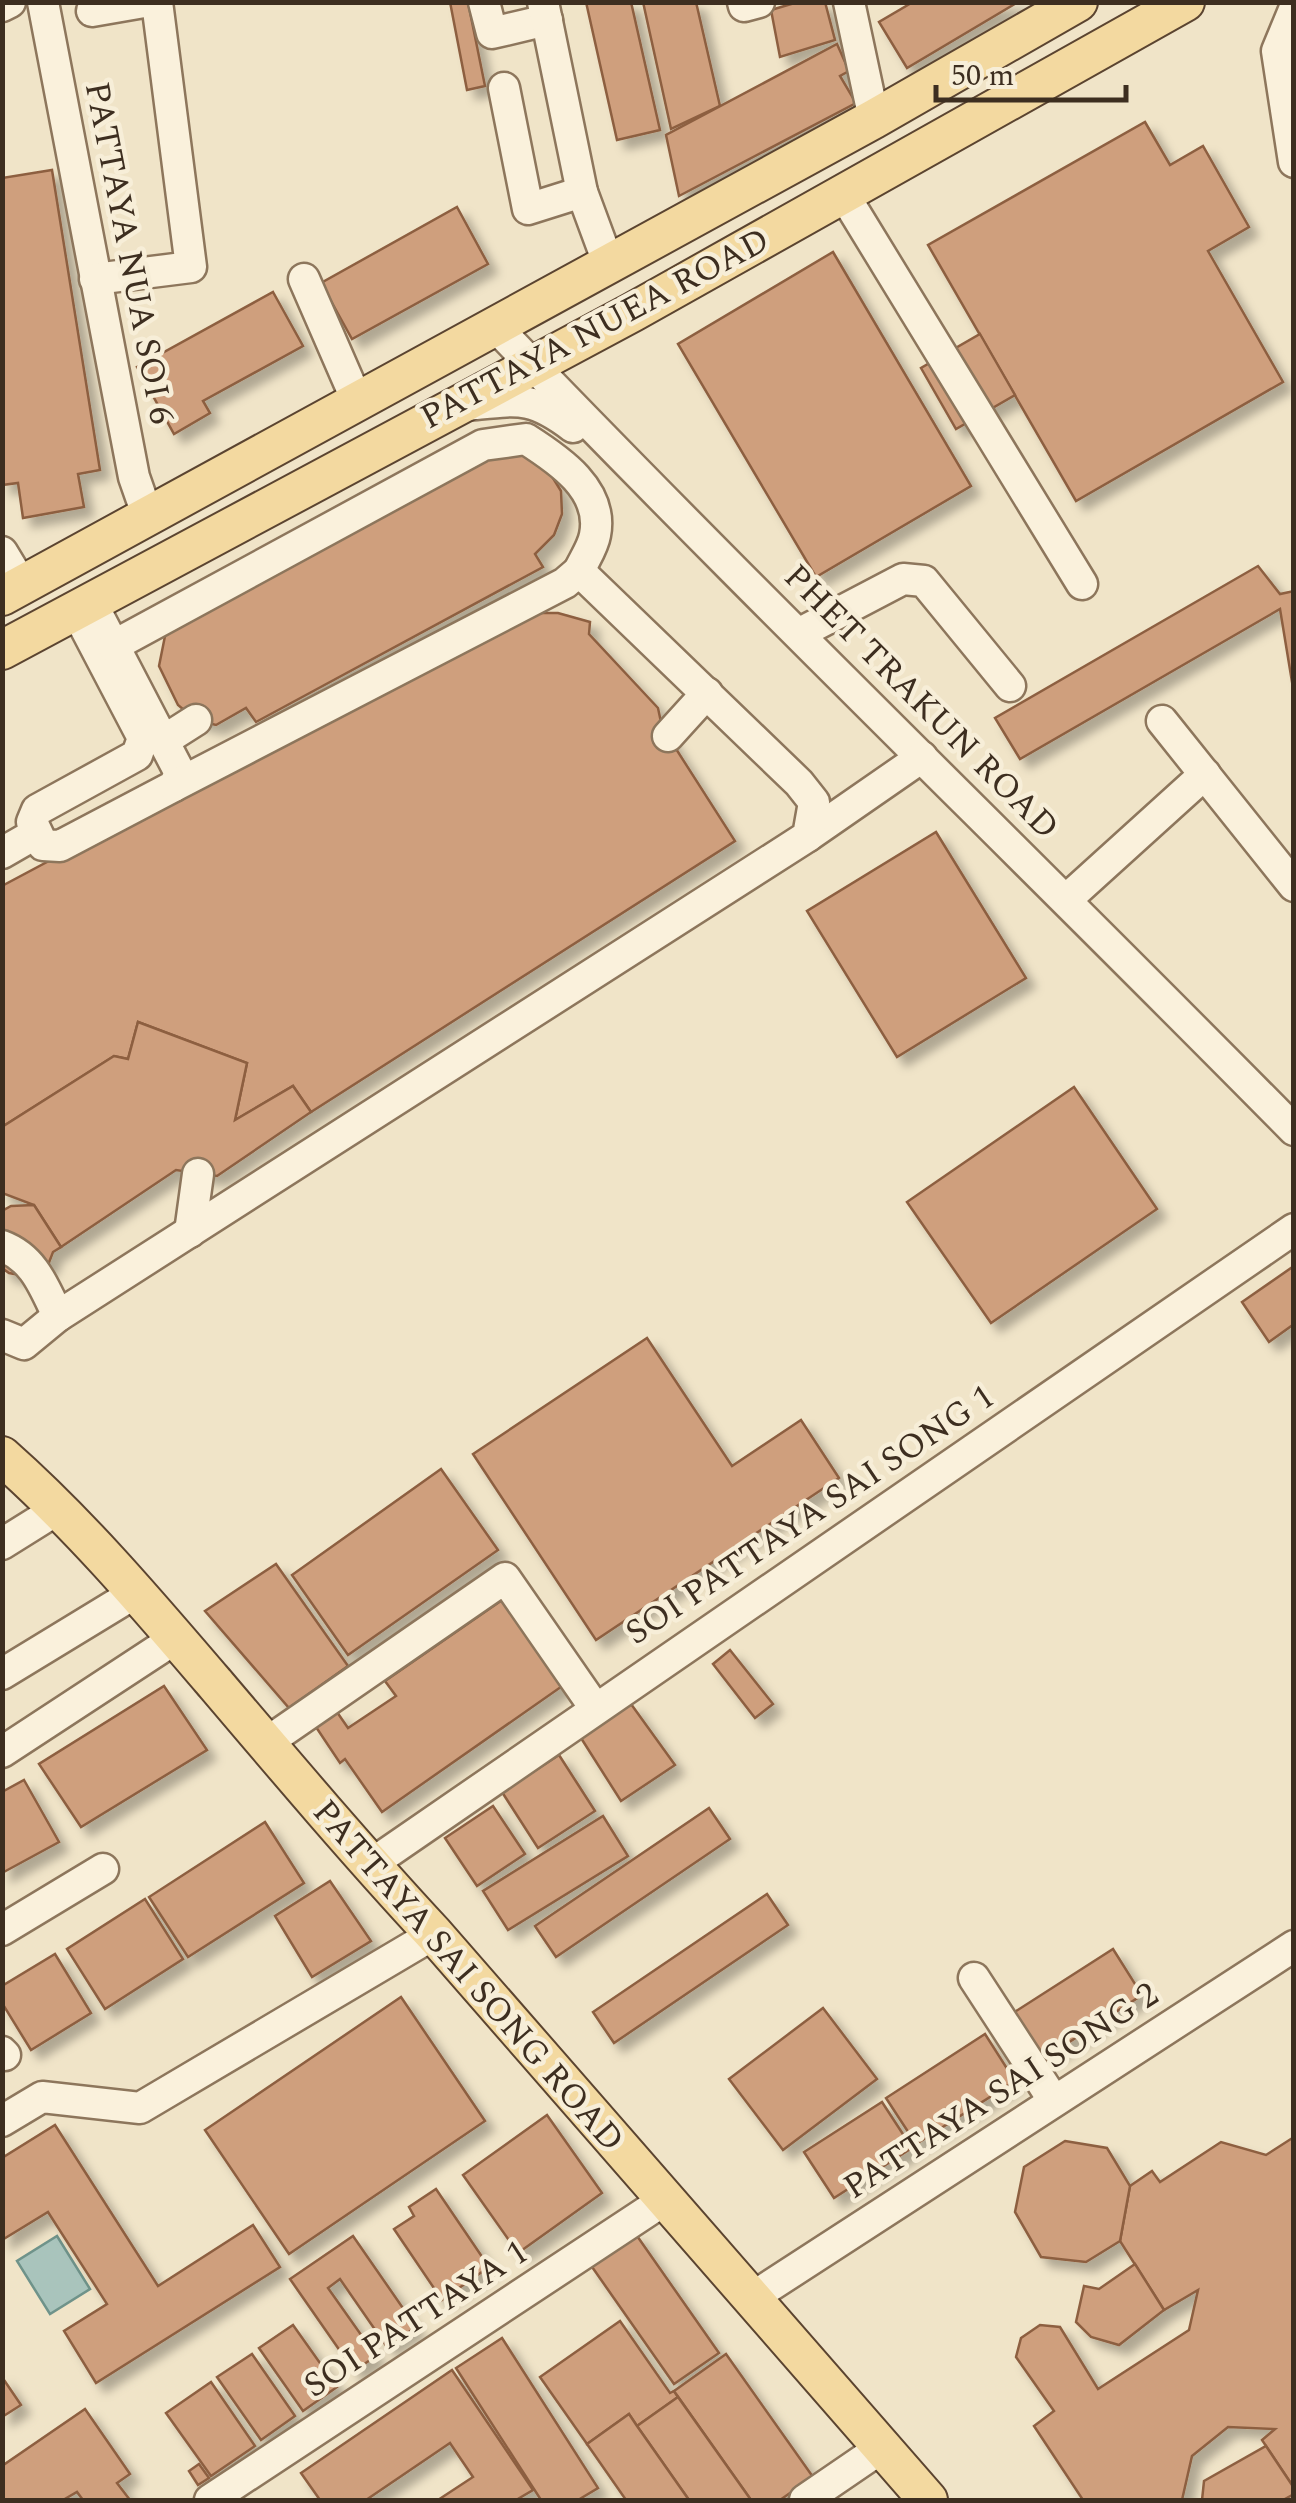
<svg xmlns="http://www.w3.org/2000/svg" width="1296" height="2503" viewBox="0 0 1296 2503" font-family="Spectral,serif">
<defs>
<filter id="shadow"><feDropShadow dx="9" dy="9" stdDeviation="5" flood-color="#0004"/></filter>
</defs>
<rect width="100%" height="100%" fill="#f0e4c8"/>
<!-- water -->
<polygon fill="#a9c4bc" stroke="#6f938a" stroke-width="2.5" points="57,2236 90,2289 50,2314 17,2261"/>
<!-- building -->
<g fill="#cf9f7d" stroke="#8d5f41" stroke-width="2.5" filter="url(#shadow)">
<polygon points="450,2 468,2 485,86 467,90"/>
<polygon points="586,2 631,2 660,130 617,140"/>
<polygon points="643,2 696,2 720,106 671,129"/>
<polygon points="798,2 825,2 835,40 780,57 771,10"/>
<polygon points="913,2 1018,2 907,68 879,22"/>
<polygon points="837,44 849,71 840,76 856,103 679,196 666,135"/>
<polygon points="1145,122 1170,165 1203,146 1249,227 1208,251 1283,382 1076,501 928,245"/>
<polygon points="52,170 100,470 78,474 84,507 23,518 18,483 2,485 2,178"/>
<polygon points="457,207 488,264 352,339 321,283"/>
<polygon points="833,252 971,486 816,577 678,344"/>
<polygon points="273,292 303,346 203,401 210,413 174,434 137,367"/>
<polygon points="980,334 1015,395 956,429 921,368"/>
<polygon points="508,455 528,456 548,470 561,491 562,514 554,535 535,554 543,567 256,722 246,708 216,725 196,720 178,705 159,666 165,636 177,623 482,458"/>
<polygon points="1258,566 1280,594 1294,591 1294,694 1280,609 1020,759 995,718"/>
<polygon points="514,613 558,613 590,622 589,634 658,708 662,727 735,841 311,1112 293,1086 235,1120 247,1063 138,1022 128,1059 114,1056 2,1127 2,886"/>
<polygon points="936,832 1026,978 897,1057 807,911"/>
<polygon points="138,1022 247,1063 235,1120 293,1086 311,1112 217,1176 176,1170 61,1247 34,1205 2,1193 2,1127 114,1056 128,1059"/>
<polygon points="1074,1087 1157,1209 991,1323 907,1202"/>
<polygon points="34,1205 61,1247 53,1252 48,1265 25,1276 9,1273 2,1268 2,1211 11,1206"/>
<polygon points="1294,1266 1294,1324 1269,1342 1242,1302"/>
<polygon points="647,1338 732,1466 801,1420 839,1478 596,1640 473,1454"/>
<polygon points="441,1469 498,1550 348,1655 292,1575"/>
<polygon points="276,1564 348,1666 289,1708 205,1611"/>
<polygon points="508,1596 568,1682 382,1812 345,1759 340,1763 316,1727 337,1712 348,1728 396,1696 385,1681"/>
<polygon points="730,1650 773,1704 755,1718 713,1664"/>
<polygon points="164,1686 207,1750 81,1827 39,1764"/>
<polygon points="631,1704 675,1765 621,1801 581,1738"/>
<polygon points="559,1755 595,1811 538,1848 502,1792"/>
<polygon points="24,1780 59,1842 2,1873 2,1792"/>
<polygon points="493,1806 525,1854 477,1886 445,1838"/>
<polygon points="709,1808 730,1839 556,1957 535,1926"/>
<polygon points="603,1816 628,1856 508,1930 483,1891"/>
<polygon points="265,1822 304,1883 188,1957 149,1897"/>
<polygon points="330,1881 371,1941 312,1977 275,1916"/>
<polygon points="767,1894 788,1925 614,2043 593,2012"/>
<polygon points="145,1899 183,1959 105,2009 67,1949"/>
<polygon points="1113,1949 1142,1995 1043,2059 1013,2013"/>
<polygon points="55,1954 91,2013 31,2050 2,2003 2,1986"/>
<polygon points="401,1997 485,2121 289,2254 205,2130"/>
<polygon points="823,2008 877,2079 783,2150 729,2079"/>
<polygon points="985,2034 1015,2081 916,2144 886,2098"/>
<polygon points="882,2102 912,2148 834,2198 804,2152"/>
<polygon points="547,2115 602,2193 518,2253 463,2175"/>
<polygon points="55,2125 158,2286 253,2225 280,2267 96,2383 64,2331 107,2304 48,2212 2,2240 2,2158"/>
<polygon points="1294,2137 1294,2488 1262,2440 1275,2429 1228,2427 1192,2456 1182,2500 1083,2500 1034,2426 1054,2411 1016,2357 1021,2338 1040,2325 1060,2327 1098,2389 1189,2330 1198,2290 1164,2310 1120,2241 1130,2186 1152,2171 1160,2182 1221,2142 1266,2155"/>
<polygon points="1065,2141 1107,2148 1130,2186 1120,2241 1086,2262 1041,2257 1015,2212 1024,2167"/>
<polygon points="436,2189 489,2267 442,2300 394,2229 414,2216 409,2207"/>
<polygon points="635,2233 719,2353 674,2384 590,2264"/>
<polygon points="353,2236 416,2327 387,2347 340,2279 328,2288 376,2356 354,2371 290,2279"/>
<polygon points="1135,2264 1164,2310 1119,2345 1091,2337 1076,2322 1084,2286 1099,2289"/>
<polygon points="620,2321 670,2393 674,2391 678,2397 637,2426 629,2414 587,2444 540,2377"/>
<polygon points="293,2325 337,2387 303,2411 259,2348"/>
<polygon points="502,2338 598,2488 578,2500 541,2500 456,2368"/>
<polygon points="252,2354 295,2416 261,2440 217,2377"/>
<polygon points="726,2354 813,2477 780,2500 751,2500 674,2391"/>
<polygon points="452,2370 533,2490 516,2500 438,2500 473,2477 450,2443 366,2500 320,2500 301,2473"/>
<polygon points="2,2377 21,2405 2,2417"/>
<polygon points="211,2382 255,2446 211,2476 166,2413"/>
<polygon points="678,2397 751,2500 689,2500 637,2426"/>
<polygon points="85,2409 130,2474 117,2483 130,2500 83,2500 77,2492 63,2500 2,2500 2,2466"/>
<polygon points="629,2414 637,2426 689,2500 626,2500 587,2444"/>
<polygon points="1266,2446 1294,2488 1294,2494 1283,2500 1202,2500 1204,2481"/>
<polygon points="199,2464 209,2478 198,2485 189,2471"/>
</g>
<g fill="none" stroke-linecap="round" stroke-linejoin="round">
<!-- minor casing -->
<g stroke="#8d765c" stroke-width="35">
<g id="minor">
<polyline points="43,2 134,477 148,517"/>
<polyline points="484,2 492,33 547,20"/>
<polyline points="543,2 582,192 609,265"/>
<polyline points="743,2 744,6 759,2"/>
<polyline points="849,2 874,119"/>
<polyline points="2,6 10,2"/>
<polyline points="1294,10 1277,51 1294,162"/>
<polyline points="92,11 144,2"/>
<polyline points="504,88 528,209 582,192"/>
<polyline points="844,195 1082,584"/>
<polyline points="95,279 191,267 157,2"/>
<polyline points="304,279 358,403"/>
<path d="M496 327C757 599 1029 861 1294 1130"/>
<path d="M467 405C518 400 531 395 573 427"/>
<polyline points="2,552 22,585"/>
<polyline points="76,610 143,738 137,755 37,810 32,822 43,845 60,846 174,786 180,773 91,602"/>
<polyline points="800,633 903,579 924,581 1010,686"/>
<path d="M113 646 483 445 526 439C559 460 604 490 595 535 593 547 584 560 579 571"/>
<polyline points="1162,721 1294,886"/>
<polyline points="668,736 707,693"/>
<polyline points="163,741 196,720"/>
<polyline points="808,836 922,757"/>
<polyline points="2,853 35,834"/>
<polyline points="1067,899 1205,774"/>
<polyline points="190,1232 198,1174"/>
<path d="M2 1246C34 1258 44 1287 58 1316"/>
<polyline points="2,1335 24,1344 58,1316 808,836 814,802 799,783 579,571 565,583 174,786"/>
<polyline points="2,1544 58,1509"/>
<polyline points="2,1674 135,1593"/>
<polyline points="266,1743 505,1578 595,1708"/>
<polyline points="2,1752 176,1638"/>
<polyline points="370,1865 1294,1229"/>
<polyline points="2,1930 103,1869"/>
<polyline points="974,1978 1054,2101"/>
<polyline points="2,2052 5,2055"/>
<polyline points="2,2121 42,2097 140,2108 434,1934"/>
<polyline points="750,2299 1294,1946"/>
<polyline points="210,2500 663,2201"/>
<polyline points="805,2500 881,2448"/>
</g>
</g>
<!-- major casing -->
<g stroke="#5b4430" stroke-width="42">
<g id="major">
<polyline points="2,596 874,119 1078,2"/>
<polyline points="2,650 633,312 1185,2"/>
<path d="M2 1456C79 1524 146 1603 212 1680 285 1766 357 1851 434 1934L928 2500"/>
</g>
</g>
<!-- minor -->
<use href="#minor" stroke="#faf1dc" stroke-width="30"/>
<!-- major -->
<use href="#major" stroke="#f3d9a0" stroke-width="38"/>
</g>
<g text-anchor="middle" dominant-baseline="central" stroke-width="9" stroke-linejoin="round" paint-order="stroke">
<!-- street labels -->
<g font-size="35" fill="#3d2e20" stroke="#f7eed8">
<text transform="translate(129 253) rotate(79)">PATTAYA NUA SOI 6</text>
<text transform="translate(595 329) rotate(-28)">PATTAYA NUEA ROAD</text>
<text transform="translate(921 702) rotate(45)">PHET TRAKUN ROAD</text>
<text transform="translate(810 1515) rotate(-34)">SOI PATTAYA SAI SONG 1</text>
<text transform="translate(468 1976) rotate(49)">PATTAYA SAI SONG ROAD</text>
<text transform="translate(1001 2091) rotate(-33)">PATTAYA SAI SONG 2</text>
<text transform="translate(416 2319) rotate(-33)">SOI PATTAYA 1</text>
</g>
</g>
<!-- border -->
<rect width="1296" height="2503" fill="none" stroke="#3d2e20" stroke-width="10"/>
<!-- scale -->
<path d="M936 85v15h190v-15" fill="none" stroke="#3d2e20" stroke-width="5"/>
<text x="951" y="85" font-size="30" fill="#3d2e20" stroke="#f7eed8" stroke-width="8" paint-order="stroke">50 m</text>
</svg>
